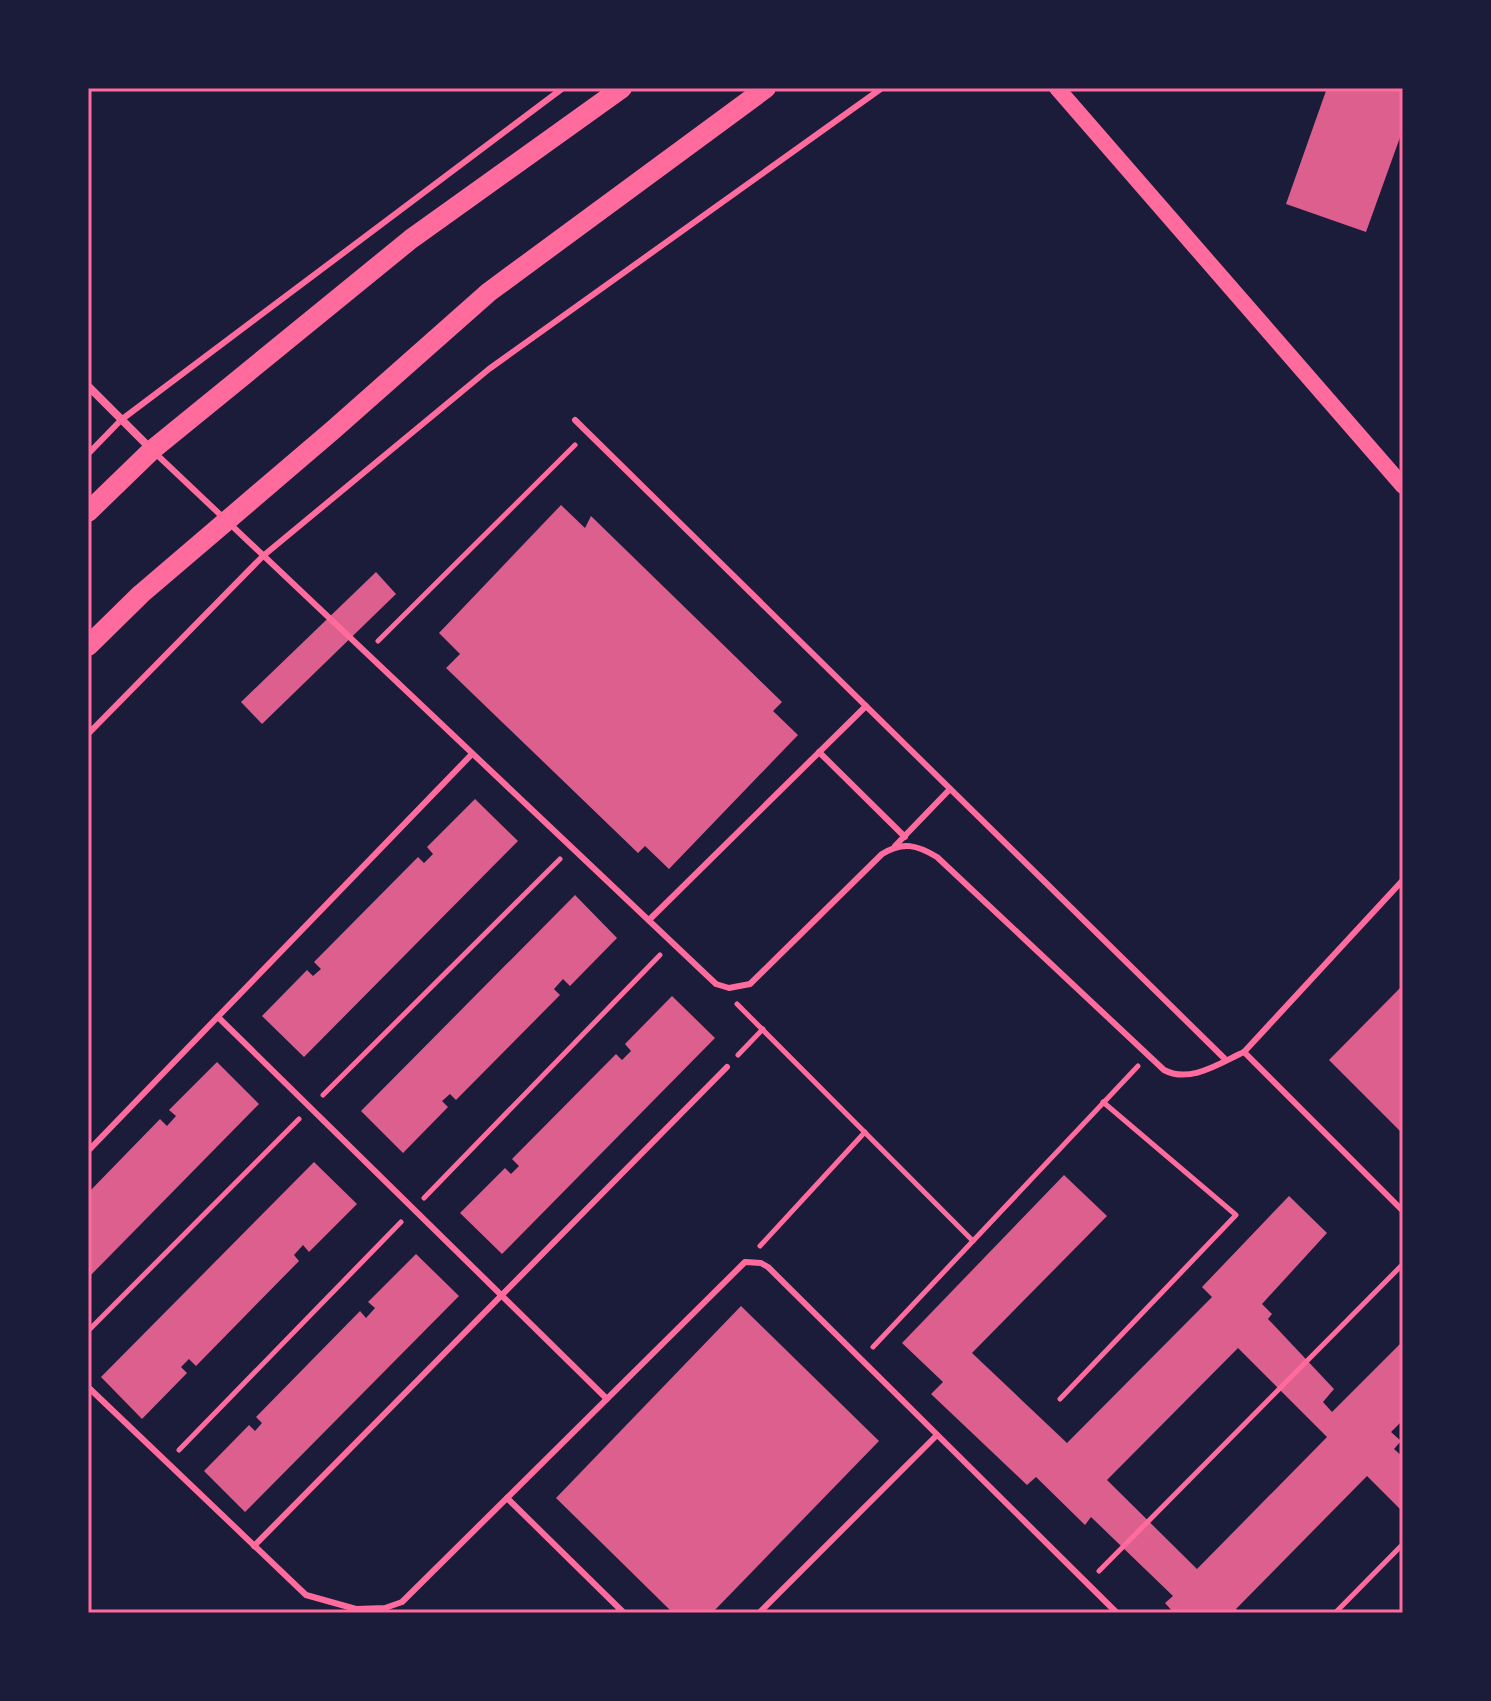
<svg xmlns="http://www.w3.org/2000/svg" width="1491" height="1701" viewBox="0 0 1491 1701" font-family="'Fira Sans',sans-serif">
<rect width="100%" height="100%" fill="#1b1b3a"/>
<!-- building -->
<g fill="#dd5f8e" fill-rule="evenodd">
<polygon points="1327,88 1403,88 1403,129 1366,232 1286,204"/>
<polygon points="561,505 585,528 591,516 782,702 773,711 798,735 669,869 645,846 638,853 446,668 460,654 439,633"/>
<polygon points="376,572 396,594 262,724 241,702"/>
<polygon points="475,799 518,841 304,1057 262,1016 307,970 313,976 321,969 314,962 418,857 424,863 433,854 427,847"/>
<polygon points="575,895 617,938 570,986 563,979 554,989 560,995 456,1100 450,1094 442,1101 448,1107 403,1153 361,1111"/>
<polygon points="1403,985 1403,1134 1329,1060"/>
<polygon points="672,996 715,1038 502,1254 460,1213 505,1168 511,1174 519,1166 512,1159 616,1054 622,1060 631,1051 625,1044"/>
<polygon points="217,1062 259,1104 88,1278 88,1193 160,1119 167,1126 176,1116 169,1110"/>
<polygon points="314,1162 357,1204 309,1252 303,1245 294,1255 299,1261 196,1366 189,1359 181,1367 187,1373 142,1419 101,1377"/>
<path d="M1064 1175 1107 1216 972 1353 1067 1443 1212 1297 1202 1287 1289 1196 1327 1233 1262 1304 1272 1314 1268 1319 1334 1389 1323 1402 1332 1412 1403 1341V1420L1391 1432 1401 1441 1394 1449 1403 1457V1512L1367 1476 1236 1609 1241 1613H1174L1165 1603 1173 1596 1091 1517 1085 1525 1036 1477 1027 1485 931 1394 943 1382 902 1343ZM1238 1348 1327 1437 1197 1569 1107 1480Z"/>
<polygon points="416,1254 459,1296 245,1512 204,1471 249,1425 255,1431 262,1423 256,1417 360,1311 366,1318 375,1308 368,1302"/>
<polygon points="741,1306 879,1441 712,1613 673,1613 556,1498"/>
</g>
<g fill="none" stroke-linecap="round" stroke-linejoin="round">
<!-- path -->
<g stroke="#ff6b9d" stroke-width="5">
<polyline points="378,641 575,445"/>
<polyline points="737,1004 973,1241"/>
<polyline points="738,1055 763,1029"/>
<polyline points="323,1095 560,859"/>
<polyline points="424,1198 660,955"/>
<polyline points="760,1246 865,1132"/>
<polyline points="88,1331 299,1119"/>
<polyline points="873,1347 1138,1066"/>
<polyline points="1060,1399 1236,1215 1103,1102"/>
<polyline points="179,1450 401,1222"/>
<polyline points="1099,1571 1403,1264"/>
<polyline points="1335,1613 1403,1544"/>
</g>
<!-- service -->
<g stroke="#ff6b9d" stroke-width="6">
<polyline points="575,420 1226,1060"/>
<path d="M154 452 716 984 729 988 750 984 882 854C903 841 917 845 937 857L1164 1070C1190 1084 1220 1063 1244 1052"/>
<polyline points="88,454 121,420 563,88"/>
<polyline points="88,734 263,556 489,369 882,88"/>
<polyline points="819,752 905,837"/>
<polyline points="895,846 950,789"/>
<polyline points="1403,880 1244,1052 1403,1211"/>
<polyline points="649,920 866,706"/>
<polyline points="218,1017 607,1399"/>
<polyline points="88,1151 472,754"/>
<polyline points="88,1387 306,1595 356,1609 385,1608 402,1602 745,1262 761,1263 768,1267 1117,1613"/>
<polyline points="507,1498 624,1613"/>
<polyline points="254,1546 727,1067"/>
<polyline points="759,1613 937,1435"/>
</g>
<!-- minor -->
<polyline stroke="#ff6b9d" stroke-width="8" points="88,386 152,450"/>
<!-- secondary -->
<polyline stroke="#ff6b9d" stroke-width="16" points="1057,88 1403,486"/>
<!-- primary -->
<g stroke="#ff6b9d" stroke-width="20">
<polyline points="88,512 152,450 411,239 622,88"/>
<polyline points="88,646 141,594 333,430 489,292 766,88"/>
</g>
</g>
<!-- border -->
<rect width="1491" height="1701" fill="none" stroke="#1b1b3a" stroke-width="180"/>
<rect x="90" y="90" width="1311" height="1521" fill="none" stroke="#ff6b9d" stroke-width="3"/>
</svg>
